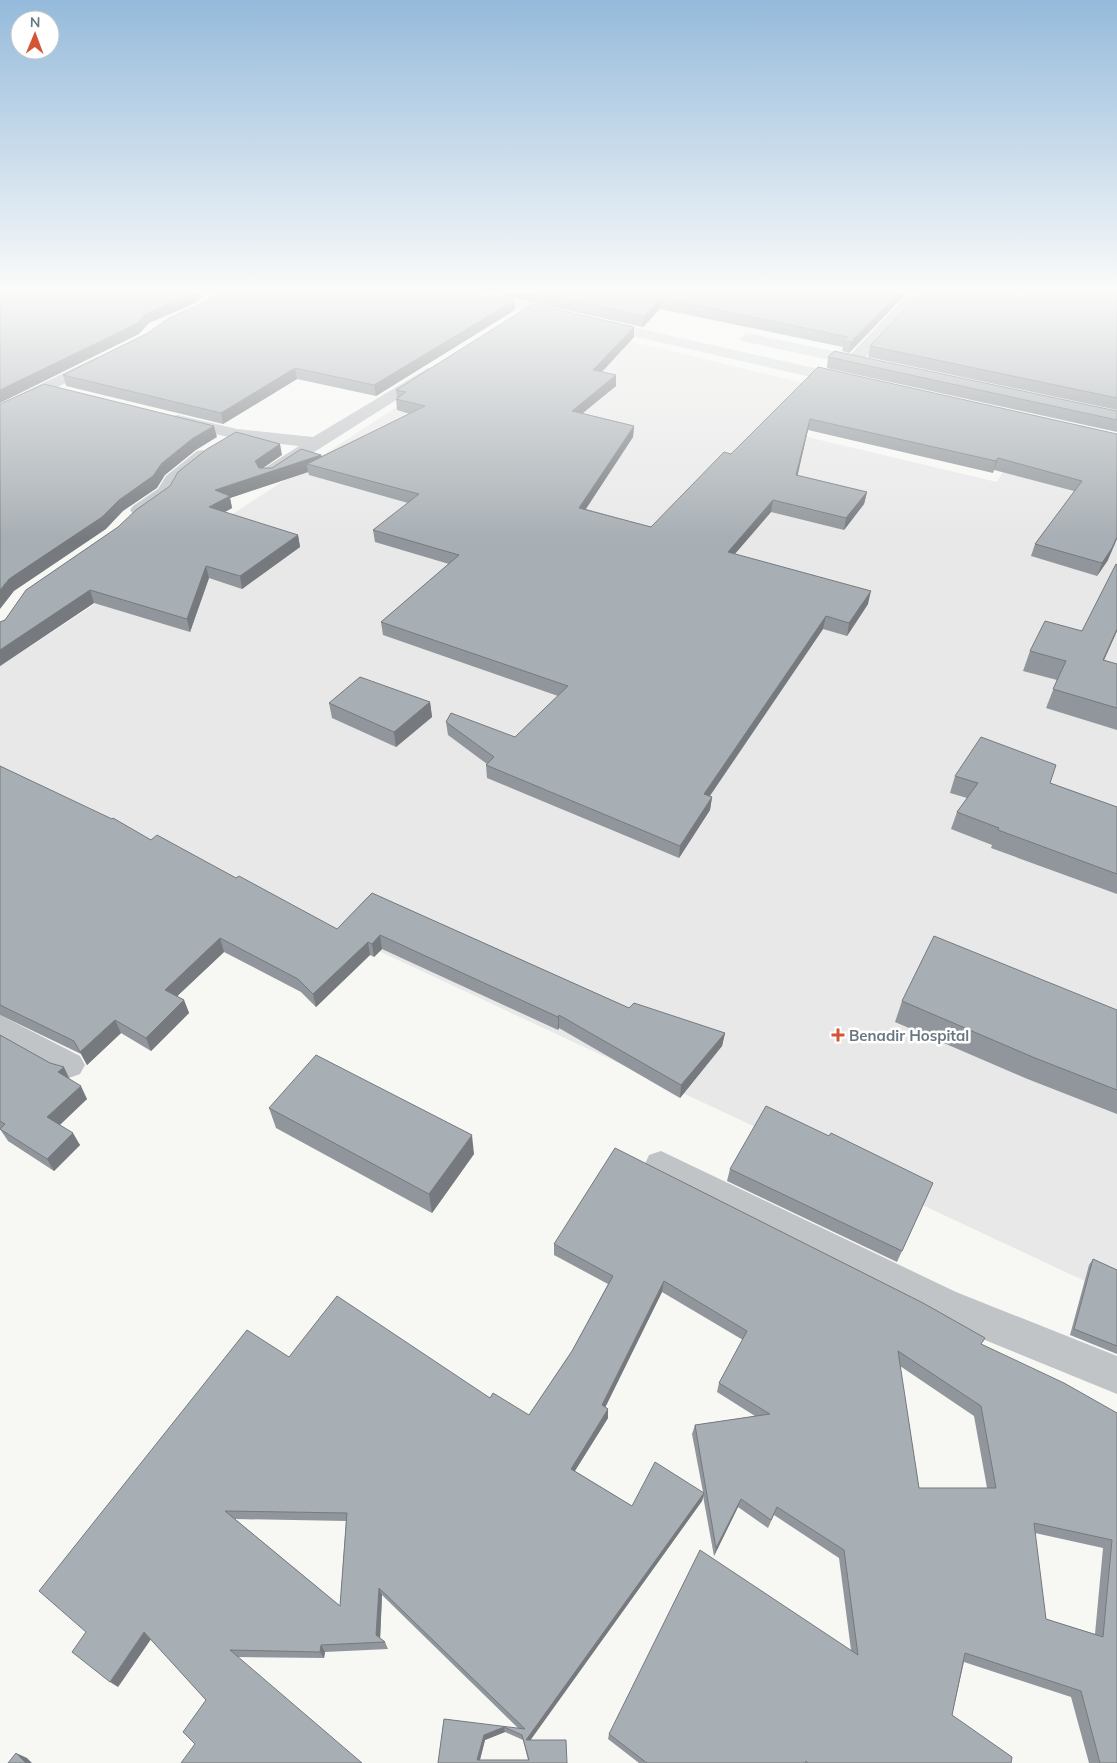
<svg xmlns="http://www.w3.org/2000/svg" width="1117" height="1763" viewBox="0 0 1117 1763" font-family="Mulish,sans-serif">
<rect width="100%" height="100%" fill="#f7f7f4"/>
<!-- built -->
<polygon fill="#e7e8e7" points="533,318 825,388 778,430 997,482 1024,433 1117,454 1117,1296 0,774 0,666"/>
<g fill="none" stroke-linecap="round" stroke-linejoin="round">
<!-- street -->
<g fill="#c0c4c7" fill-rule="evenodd">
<polygon points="909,293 924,293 859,364 847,364 845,361 847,358"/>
<polygon points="97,357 103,359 105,362 103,365 0,415 0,404"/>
<polygon points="428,368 434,370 436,373 434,376 278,475 266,475 263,471 266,467 299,446 237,439 172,424 170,420 172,416 178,415 237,429 313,437"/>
<path d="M203 450 209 451 212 455C204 467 188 472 179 483 168 497 153 519 133 514L130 510 133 506 158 489 166 476 197 451Z"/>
<polygon points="0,1015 80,1056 85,1065 80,1074 69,1078 58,1074 0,1042"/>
<polygon points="661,1151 956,1292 1117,1356 1117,1394 931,1318 649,1177 644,1166 649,1155"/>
</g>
<!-- highway -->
<g fill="#d5d9dc" fill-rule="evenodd">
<polygon points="457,293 481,293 850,376 858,381 850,386 464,297"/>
<polygon points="747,333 866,358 874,363 866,368 742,341 739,338"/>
</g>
</g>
<!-- wall -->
<g fill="#90969b" fill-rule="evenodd">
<polygon points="489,293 907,293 849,353 842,351 843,347 660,309 643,327"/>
<polygon points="1117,293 1117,410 868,357 870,346"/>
<polygon points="207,301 515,310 376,396 297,379 223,424 66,386 63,375 148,333"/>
<polygon points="634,327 634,337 602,372 616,375 616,386 582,413 634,426 633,437 586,509 651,527 731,454 818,367 1117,434 1108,560 1097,576 1031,556 1035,544 1074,491 994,470 993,473 808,430 797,475 867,492 864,504 844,530 771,512 735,554 868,604 847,636 823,629 710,796 712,797 710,810 679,858 487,778 486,765 487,764 448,735 446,722 515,737 558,696 383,635 381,622 449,564 375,542 373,530 408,503 309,475 308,472 230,498 232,508 225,512 298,535 300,547 242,589 209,578 190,632 94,603 0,666 0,622 5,620 282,455 263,468 272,468 321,455 322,456 410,414 397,410 396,399 397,398 396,390"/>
<polygon points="828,357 1117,411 1117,432 827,368"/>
<polygon points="1117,565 1117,631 1104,660 1117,664 1117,730 1046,708 1057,680 1023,671 1030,651 1082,631"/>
<polygon points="430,702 432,717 396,747 332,718 329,703"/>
<polygon points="0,766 151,840 236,878 337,929 372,893 629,1008 725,1033 722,1046 680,1098 559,1028 558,1030 382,949 374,957 370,955 316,1007 301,992 224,952 177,996 184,1000 189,1013 151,1051 121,1033 87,1065 81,1054 0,1015"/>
<polygon points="955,776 1050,783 1117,807 1117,894 991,848 992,845 951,829 957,812 967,798 950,793"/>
<polygon points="902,1001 1117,1010 1117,1114 1025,1078 895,1022"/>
<polygon points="0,1035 70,1080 87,1099 60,1125 80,1145 54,1171 8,1141 0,1129"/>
<polygon points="269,1108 474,1154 432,1213 276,1128"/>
<polygon points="829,1136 933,1183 897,1262 727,1181 730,1169"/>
<path d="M554 1244 981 1344 1117 1413V1763H1089L1071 1697 964 1662 952 1715 1011 1763H639L608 1739 609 1734 851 1650 839 1558 774 1515 768 1528 738 1507 714 1556 703 1496 702 1501 530 1740 567 1763H438L444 1719 519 1729 382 1595 380 1638 385 1642 388 1649 325 1652 324 1658 237 1657 195 1744 206 1700 151 1639 118 1687 289 1357 490 1398 529 1415 572 1351 608 1284 554 1255ZM662 1292 743 1340 719 1383 717 1392 755 1416 695 1425 692 1434 703 1492 632 1506 575 1471 608 1418V1409L605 1407ZM900 1366 974 1416 987 1488H919ZM235 1519 346 1521 340 1606ZM1035 1533 1103 1548 1095 1634 1046 1619ZM505 1732 523 1740 528 1760H480L485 1740Z"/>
<polygon points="1093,1259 1117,1270 1117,1354 1070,1335 1089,1265"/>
</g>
<!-- shaded-wall -->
<g fill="#767a7e">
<polygon points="194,293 206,293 196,303 149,323 139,334 0,403 0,390 147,313"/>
<polygon points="899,293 907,293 849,353 851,342"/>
<polygon points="661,298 660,309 643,327 644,316"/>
<polygon points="515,300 515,310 376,396 374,385"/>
<polygon points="634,327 634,337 593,381 593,370"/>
<polygon points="295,368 297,379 223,424 221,413"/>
<polygon points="616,375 616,386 572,422 572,411"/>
<polygon points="810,419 808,430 795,487 796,475"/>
<polygon points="214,426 217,437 196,450 165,475 157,488 123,511 106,529 14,591 0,609 0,590 9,579 119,500 162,463 193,438"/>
<polygon points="634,426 633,437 579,519 579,508"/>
<polygon points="280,444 282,455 257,472 255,461"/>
<polygon points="321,455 323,467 307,464 308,472 230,498 232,508 212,519 209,507 215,490"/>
<polygon points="998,458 993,473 996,461"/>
<polygon points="867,492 864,504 844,530 846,518"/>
<polygon points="773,500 771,512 726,564 728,552"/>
<polygon points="298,535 300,547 242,589 240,576"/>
<polygon points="1117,537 1117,539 1108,560 1097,576 1102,563"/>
<polygon points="206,566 209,578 190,632 187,619"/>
<polygon points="90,590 94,603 0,666 0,650"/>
<polygon points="871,591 868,604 847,636 849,623"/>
<polygon points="826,616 823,629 702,807 704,794"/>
<polygon points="1117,629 1117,631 1095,680 1103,660"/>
<polygon points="430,702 432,717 396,747 394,732"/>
<polygon points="712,797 710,810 679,858 680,846"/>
<polygon points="380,935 382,949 374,957 372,944"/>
<polygon points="220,938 224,952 170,1003 165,990"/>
<polygon points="368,942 370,955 316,1007 313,994"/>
<polygon points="184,1000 189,1013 151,1051 146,1038"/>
<polygon points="559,1015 559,1028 558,1030 558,1017"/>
<polygon points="115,1020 121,1033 87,1065 80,1052"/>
<polygon points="725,1033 722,1046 680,1098 681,1085"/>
<polygon points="64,1067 70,1080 58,1072"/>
<polygon points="81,1086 87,1099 54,1130 47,1117"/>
<polygon points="73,1133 80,1145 54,1171 47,1159"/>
<polygon points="472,1135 474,1154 432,1213 429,1194"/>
<polygon points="664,1281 662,1292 602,1414 602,1405"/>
<polygon points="608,1409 608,1418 571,1477 571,1469"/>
<polygon points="704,1493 702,1501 527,1745 526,1740"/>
<polygon points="741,1499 738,1507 714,1556 716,1548"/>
<polygon points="379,1588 382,1595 380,1642 376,1635"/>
<polygon points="144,1632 151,1639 118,1687 110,1682"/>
<polygon points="321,1645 325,1652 324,1658 320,1652"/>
<polygon points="504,1727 505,1732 485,1740 479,1763 477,1760 484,1735"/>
<polygon points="16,1753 27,1758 32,1763 26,1763"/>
</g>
<!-- building -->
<g fill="#a8afb4" stroke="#767a7e" fill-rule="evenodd">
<polygon points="0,293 194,293 147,313 136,324 0,390"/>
<polygon points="214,293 481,293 515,300 374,385 295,368 221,413 63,375 148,333 169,318 207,301"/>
<polygon points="535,293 899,293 851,342 844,341 848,337 661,298 644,316"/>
<polygon points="920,293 1117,293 1117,398 870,346"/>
<polygon points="533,304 634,327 593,370 616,375 572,411 634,426 579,508 651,527 724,452 731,454 818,367 1117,434 1117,537 1112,548 1102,563 1035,544 1082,481 998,458 996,461 810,419 796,475 867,492 846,518 773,500 728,552 871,591 849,623 826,616 704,794 712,797 680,846 486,765 494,757 446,722 451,713 515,737 568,686 381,622 459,555 373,530 419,494 307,464 425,406 396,399 406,392 396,390"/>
<polygon points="834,351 1117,411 1117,420 828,357"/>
<polygon points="44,384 214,426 193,438 162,463 153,476 119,500 102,517 9,579 0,590 0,404"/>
<polygon points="236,432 280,444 255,461 259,468 272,468 301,449 321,455 215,490 230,496 209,507 298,535 240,576 206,566 187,619 90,590 0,650 0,622 5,620 26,590 118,527 136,510 170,486 178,472 207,449"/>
<polygon points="1116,564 1117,565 1117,629 1103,660 1117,664 1117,708 1053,689 1066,661 1030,651 1045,621 1082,631"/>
<polygon points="360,677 430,702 394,732 329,703"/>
<polygon points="981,737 1056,765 1050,783 1117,807 1117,874 998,830 999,828 957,812 978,783 955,776"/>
<polygon points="0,766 112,819 113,818 151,840 157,835 236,878 239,876 337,929 372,893 629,1008 634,1003 725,1033 681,1085 559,1015 558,1017 380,935 372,944 368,942 313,994 298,979 220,938 165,990 184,1000 146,1038 115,1020 80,1052 74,1041 0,1005"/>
<polygon points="934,936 1117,1010 1117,1090 1035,1058 902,1001"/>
<polygon points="0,1035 50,1063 64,1067 58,1072 81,1086 47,1117 73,1133 47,1159 0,1129 5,1124 0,1121"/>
<polygon points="316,1055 472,1135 429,1194 269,1108"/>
<polygon points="766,1106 829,1136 831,1133 933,1183 902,1251 730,1169"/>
<path d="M615 1148 923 1303 985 1338 981 1344 1064 1383 1117 1413V1763H1100L1081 1691 965 1653 952 1715 1012 1757 1011 1763H808L806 1761 805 1763H647L609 1734 700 1550 858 1655 844 1550 777 1507 771 1520 741 1499 716 1548 695 1425 770 1414 719 1383 747 1331 664 1281 602 1405 608 1409 571 1469 632 1506 655 1462 704 1493 526 1740H566L567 1763H438L444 1719 525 1729 379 1588 376 1635 385 1642 321 1645 320 1652 230 1650 362 1763H181L195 1744 183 1732 206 1700 144 1632 110 1682 72 1652 86 1632 39 1591 247 1330 289 1357 337 1296 490 1398 493 1393 529 1415 572 1351 613 1276 554 1244ZM898 1351 981 1406 996 1488H919ZM225 1511 347 1513 340 1606ZM1034 1523 1112 1540 1103 1637 1046 1619ZM504 1727 522 1735 529 1760H477L484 1735Z"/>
<polygon points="1093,1259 1117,1270 1117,1346 1074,1329"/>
<polygon points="16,1753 26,1763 8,1763"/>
</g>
<!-- sky -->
<linearGradient id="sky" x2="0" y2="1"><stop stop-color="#95badb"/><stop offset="0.54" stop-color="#fbfbfa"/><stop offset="1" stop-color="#fbfbfa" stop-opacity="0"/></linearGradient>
<rect width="1117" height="539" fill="url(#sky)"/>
<!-- markers -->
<path fill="#d45536" stroke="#fff" stroke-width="2" d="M835.5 1027.5h5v5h5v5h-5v5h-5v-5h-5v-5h5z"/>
<g text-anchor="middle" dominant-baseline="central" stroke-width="5" stroke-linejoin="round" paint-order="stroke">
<!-- poi labels -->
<g font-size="15" font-weight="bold" fill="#687882" stroke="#fff" text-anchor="start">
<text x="849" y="1035">Benadir Hospital</text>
</g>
</g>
<!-- north arrow -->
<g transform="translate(35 35) rotate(1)"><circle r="24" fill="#ffffff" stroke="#c3c9cd"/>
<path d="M0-4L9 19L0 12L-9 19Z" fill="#d45536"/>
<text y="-8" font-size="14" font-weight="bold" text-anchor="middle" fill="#687882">N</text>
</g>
</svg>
